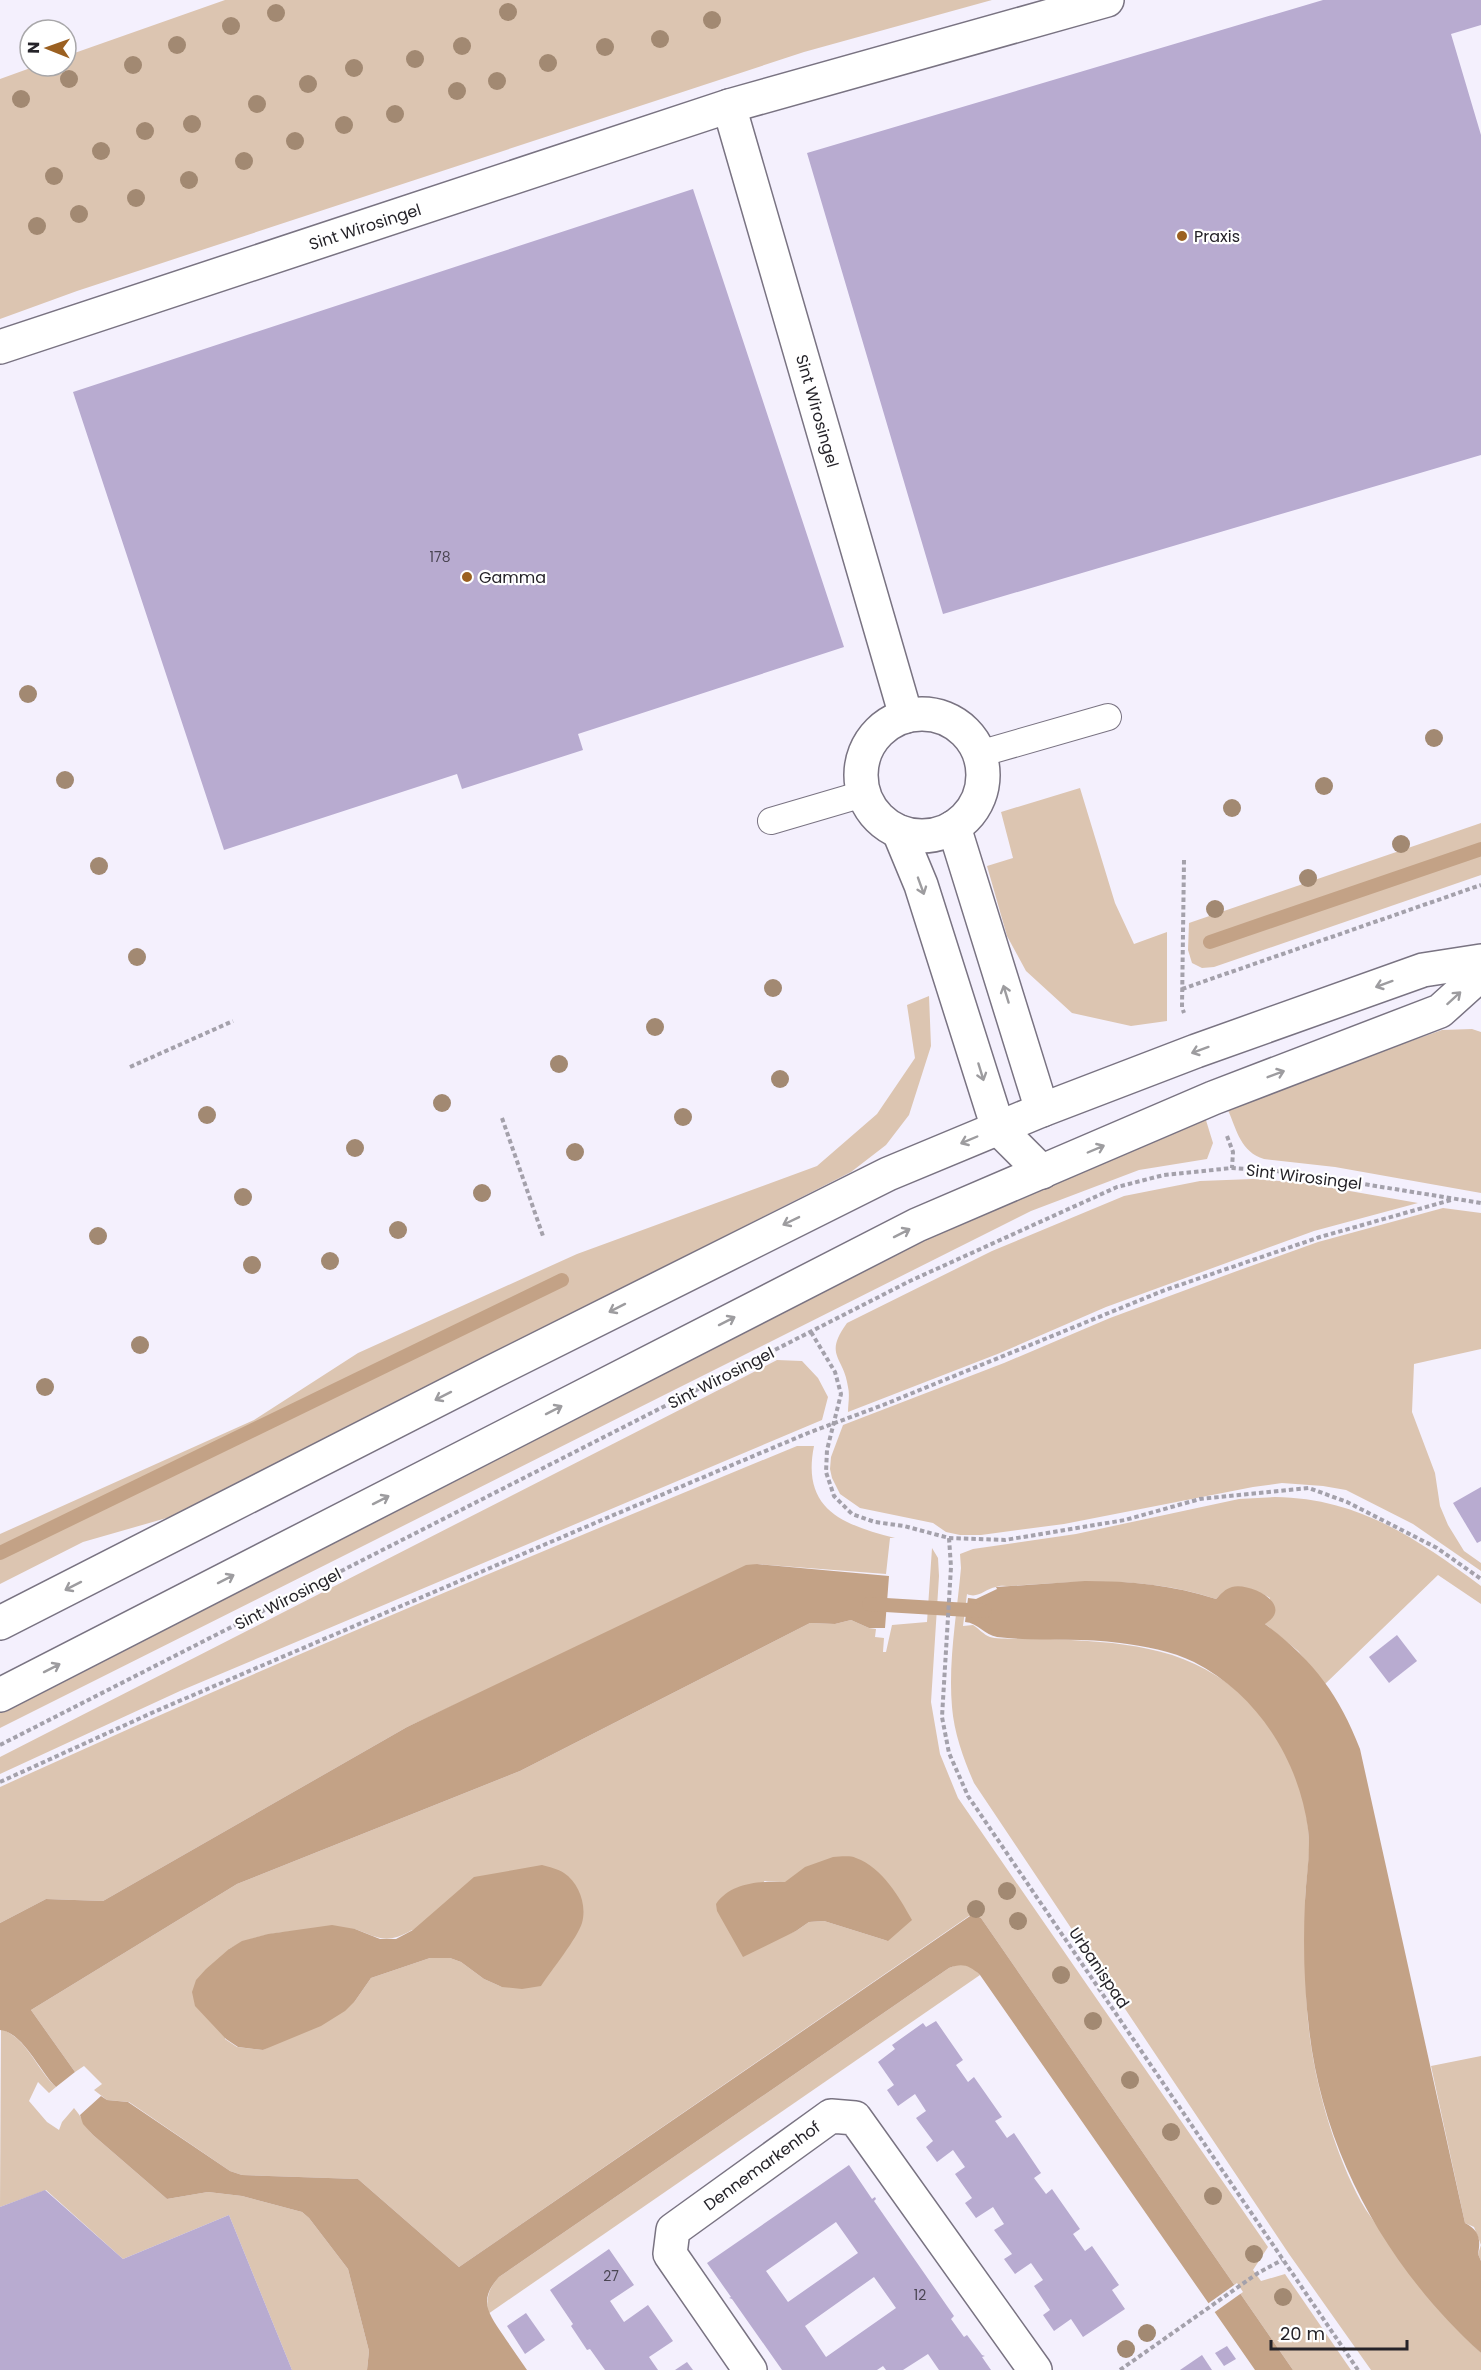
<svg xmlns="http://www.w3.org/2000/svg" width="1481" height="2370" viewBox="0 0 1481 2370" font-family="Poppins,sans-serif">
<rect width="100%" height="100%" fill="#f4f0fd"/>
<!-- green -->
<g fill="#dcc5b1" fill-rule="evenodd">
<polygon points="225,0 992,0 804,52 77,291 0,319 0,79 36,66 66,66 66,56"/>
<polygon points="1080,788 1115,903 1134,944 1167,932 1167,1021 1131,1026 1072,1013 1026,971 1007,936 987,866 1013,858 1001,812"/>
<polygon points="1481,823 1481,875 1214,967 1202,968 1192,963 1188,950 1189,923"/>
<polygon points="929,996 931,1046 909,1115 886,1145 851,1172 177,1515 83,1542 0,1584 0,1534 254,1420 358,1353 577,1254 817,1166 877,1114 915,1058 907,1005"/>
<path d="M1472 1029 1481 1032V1193L1335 1167 1264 1159C1241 1152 1237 1131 1228 1110L1236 1103 1404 1040 1405 1043 1442 1030Z"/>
<polygon points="1205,1117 1213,1143 1207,1159 1139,1170 1031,1211 0,1728 0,1709 873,1263 1032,1189"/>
<path d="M1253 1179 1304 1183 1418 1203 1314 1231 1106 1307 1000 1353 848 1412C848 1404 850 1395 848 1387 844 1356 823 1356 847 1323L992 1251 1124 1196 1200 1181Z"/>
<polygon points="1443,1208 1481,1213 1481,1349 1414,1364 1412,1412 1435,1473 1440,1506 1448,1525 1464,1551 1481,1563 1481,1571 1413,1524 1346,1490 1323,1486 1282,1483 1253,1487 1064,1524 981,1535 960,1535 946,1532 933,1523 860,1508 840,1494 832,1478 830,1469 831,1457 843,1425 1004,1363 1110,1318 1237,1271 1318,1242"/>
<polygon points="777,1360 802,1361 818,1378 828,1397 822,1420 180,1691 0,1774 0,1757"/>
<path d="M797 1446H814C801 1510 844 1525 895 1538H890L886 1574 757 1564 407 1727 103 1901 46 1899 0 1923V1787C263 1667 530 1556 797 1446Z"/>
<path d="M1275 1497C1358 1498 1416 1538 1481 1586V1604L1438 1575 1325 1684 1298 1651 1264 1623 1270 1598C1254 1588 1230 1584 1216 1599 1148 1576 1080 1581 1010 1586 1006 1586 1000 1585 996 1587 985 1589 978 1599 967 1594L963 1626 973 1625C978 1628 984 1635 990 1637 999 1640 1036 1638 1050 1639 1117 1642 1184 1645 1237 1691 1280 1729 1310 1790 1309 1849 1309 1867 1305 1886 1305 1905 1305 1953 1304 2004 1312 2052 1320 2102 1340 2167 1366 2210 1379 2230 1395 2249 1408 2268 1433 2301 1451 2325 1481 2353V2370H1371L1289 2254 974 1783C964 1760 954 1733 952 1707 948 1662 957 1613 961 1568L960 1554 973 1549 1076 1534 1239 1499Z"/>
<path d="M932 1548 938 1558 939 1576 931 1702 940 1754 958 1798 1268 2247 1253 2270 1261 2281 1285 2274 1351 2370H1293L981 1918 976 1915 969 1916 459 2267 358 2179 242 2175 230 2171 129 2102 107 2100 94 2090 102 2084 84 2066 75 2072 31 2010 237 1884 520 1771 810 1623 835 1624 851 1620 869 1628 876 1629 875 1637 884 1638 883 1652H886L892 1625 927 1622ZM764 1881 785 1882 888 1941 824 1921 809 1922 796 1931 776 1939ZM355 1929C381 1939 387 1944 412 1930L502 1987 484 1979 461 1962 450 1958H430L371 1978 355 2001 263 2050 237 2047 225 2039 229 1949C266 1927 312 1931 355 1929Z"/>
<path d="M959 1964 971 1966 980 1975 488 2314C486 2298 488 2289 499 2277L949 1968Z"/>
<path d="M1 2029C27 2038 37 2070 56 2087L49 2093 38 2082 29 2101 47 2122 59 2130 62 2122 74 2108C82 2117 85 2126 93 2135L167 2199 208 2192 242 2196 302 2212 309 2218 348 2269 369 2351 367 2370H292L229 2215 123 2259 46 2190 0 2207Z"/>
<polygon points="1481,2056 1481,2261 1478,2254 1481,2245 1474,2227 1465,2223 1431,2066"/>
</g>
<!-- water -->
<g fill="#c3a286">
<path d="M757 1564 889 1576 885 1628H869L851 1620 835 1624 810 1623 520 1771 237 1884 31 2010 75 2072 56 2087C40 2072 23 2032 0 2030V1923L46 1899 103 1901 407 1727 746 1565Z"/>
<path d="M1085 1581C1131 1581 1173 1585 1216 1599 1221 1594 1225 1589 1232 1587 1250 1582 1296 1605 1265 1624 1312 1659 1339 1694 1360 1749L1465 2223C1479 2230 1481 2239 1478 2254L1481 2261V2353C1388 2269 1323 2154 1309 2029 1304 1987 1303 1943 1305 1901 1306 1877 1311 1853 1308 1829 1299 1760 1257 1694 1194 1662 1172 1651 1144 1646 1120 1643 1079 1637 1037 1642 997 1637 985 1635 978 1623 965 1622L968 1598 976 1599 997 1589 996 1587Z"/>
<path d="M833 1857C840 1857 849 1855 856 1858 883 1868 899 1897 912 1920L888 1941 824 1921 809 1922 796 1931 743 1957 717 1911 716 1904C731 1882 761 1881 785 1882L805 1867Z"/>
<path d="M542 1865C549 1867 558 1869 564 1873 579 1883 587 1905 582 1923 578 1937 551 1971 541 1986L522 1989 502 1987 484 1979 461 1962 450 1958H430L371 1978 355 2001 345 2011 321 2026 263 2050 238 2047 226 2039 195 2006 192 1992 196 1980 206 1969 229 1949 242 1941 268 1934 332 1925 355 1929 380 1939H396L413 1930 474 1877Z"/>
<path d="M973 1914 981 1918 1293 2370H1255L980 1975C969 1965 962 1963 949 1968L499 2277C478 2300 488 2313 503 2335 511 2347 519 2358 527 2370H367L369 2351 348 2269 309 2218 302 2212 242 2196 208 2192 167 2199 93 2135 83 2124 80 2115 101 2096 107 2100 128 2102 230 2171 242 2175 358 2179 459 2267Z"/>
</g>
<!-- pier -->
<polygon fill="#f4f0fd" points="1237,2283 1243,2292 1212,2314 1206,2305"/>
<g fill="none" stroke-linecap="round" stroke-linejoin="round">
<!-- stream -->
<g stroke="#c3a286" stroke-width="14">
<polyline points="1210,942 1481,849"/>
<polyline points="0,1553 562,1280"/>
<polyline points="869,1604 985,1611"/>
</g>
</g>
<!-- building -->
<g fill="#b8abd0" fill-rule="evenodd">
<polygon points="1323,0 1481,0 1481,25 1451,34 1481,135 1481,455 943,614 807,153"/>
<polygon points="693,189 844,647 578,734 583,750 462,789 457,774 224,850 73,392"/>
<polygon points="1481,1487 1481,1541 1477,1543 1453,1503"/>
<polygon points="1397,1635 1417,1661 1389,1683 1369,1657"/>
<polygon points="936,2021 963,2060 956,2065 968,2082 974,2077 1002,2117 995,2121 1007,2138 1014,2133 1041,2173 1034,2178 1046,2194 1052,2189 1080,2229 1073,2234 1085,2251 1092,2246 1119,2285 1112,2290 1125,2309 1083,2337 1071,2319 1054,2331 1043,2315 1050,2310 1034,2286 1043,2280 1031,2263 1015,2274 1004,2259 1012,2254 994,2230 1004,2224 993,2207 976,2218 965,2203 972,2198 955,2174 965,2167 953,2150 937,2162 926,2147 933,2141 916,2118 926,2111 915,2094 898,2106 887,2090 894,2085 878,2062 895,2049 892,2045 923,2023 926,2027"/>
<path d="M849 2165 872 2199 875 2197 876 2199 874 2201 954 2316 951 2319 964 2337 967 2335 982 2355 985 2356 982 2357 991 2370H939L928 2354 903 2370H886L883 2366 877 2370H782L732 2299 729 2298 731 2297 707 2263ZM836 2222 858 2253 788 2302 766 2271ZM874 2277 896 2308 826 2357 805 2326Z"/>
<polygon points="45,2190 123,2259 229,2215 292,2370 0,2370 0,2207"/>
<polygon points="609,2249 634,2285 610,2301 624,2322 648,2305 673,2341 649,2357 658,2370 605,2370 590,2349 587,2350 571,2326 573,2324 550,2290"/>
<polygon points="526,2313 545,2340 525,2354 507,2326"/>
<polygon points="1227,2346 1236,2359 1224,2366 1215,2353"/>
<polygon points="1202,2355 1212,2370 1180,2370"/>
<polygon points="687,2362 693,2370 675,2370"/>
</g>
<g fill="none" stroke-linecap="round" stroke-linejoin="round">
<!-- service casing -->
<g stroke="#797382" stroke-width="28">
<g id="service">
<polyline points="979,754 1108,717"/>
<polyline points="771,821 863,794"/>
</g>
</g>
<!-- minor casing -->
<g stroke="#797382" stroke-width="36">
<g id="minor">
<polyline points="729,106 906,716"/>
<polyline points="0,347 729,106 1107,0"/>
<circle cx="922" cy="775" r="61"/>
<polyline points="954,827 1042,1110"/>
<polyline points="899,832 921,885 998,1128"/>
<polyline points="750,2370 670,2254 673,2230 831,2116 855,2118 1035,2370"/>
</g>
</g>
<!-- secondary casing -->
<g stroke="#797382" stroke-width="36">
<g id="secondary">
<polyline points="998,1128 1042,1172"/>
<polyline points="0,1623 492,1372 888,1174 1042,1110 1196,1051 1423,970 1481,961"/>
<polyline points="0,1695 917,1225 1213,1098 1440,1011 1481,974"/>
</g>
</g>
<!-- path -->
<g stroke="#a4a1ab" stroke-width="4" stroke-dasharray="4.5 3" stroke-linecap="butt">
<polyline points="1184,860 1182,1007 1184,1013"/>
<polyline points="1182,989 1481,885"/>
<polyline points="130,1067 233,1021"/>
<polyline points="502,1118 543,1236"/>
<polyline points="1227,1136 1233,1152 1232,1168"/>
<polyline points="811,1332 835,1372 841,1394 827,1450 826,1472 834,1496 852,1514 875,1522 904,1526 949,1538 1005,1540 1125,1520 1200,1499 1309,1488 1347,1502 1437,1548 1481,1579"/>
<polyline points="949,1538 951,1567 942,1717 949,1753 968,1796 1358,2370"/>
<polyline points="0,1745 910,1281 1117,1187 1164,1175 1232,1168 1289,1172 1481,1203"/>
<polyline points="0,1782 156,1711 609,1517 808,1433 883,1405 1165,1290 1320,1237 1451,1200"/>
<polyline points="1120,2370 1258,2273 1282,2260"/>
</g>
<!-- service -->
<use href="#service" stroke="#fff" stroke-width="26"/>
<!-- minor -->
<use href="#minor" stroke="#fff" stroke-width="33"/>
<!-- secondary -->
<use href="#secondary" stroke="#fff" stroke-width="33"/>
</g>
<!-- trees -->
<g fill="#a28972">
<circle cx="508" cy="12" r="9"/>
<circle cx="276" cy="13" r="9"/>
<circle cx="712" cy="20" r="9"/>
<circle cx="231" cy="26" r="9"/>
<circle cx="660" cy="39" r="9"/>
<circle cx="177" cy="45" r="9"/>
<circle cx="462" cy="46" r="9"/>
<circle cx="605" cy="47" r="9"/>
<circle cx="415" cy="59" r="9"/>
<circle cx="548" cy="63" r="9"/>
<circle cx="133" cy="65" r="9"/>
<circle cx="354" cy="68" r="9"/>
<circle cx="69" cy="79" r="9"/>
<circle cx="497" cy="81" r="9"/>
<circle cx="308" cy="84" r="9"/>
<circle cx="457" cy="91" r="9"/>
<circle cx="21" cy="99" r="9"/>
<circle cx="257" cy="104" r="9"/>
<circle cx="395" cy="114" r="9"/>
<circle cx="192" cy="124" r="9"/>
<circle cx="344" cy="125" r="9"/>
<circle cx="145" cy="131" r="9"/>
<circle cx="295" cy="141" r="9"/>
<circle cx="101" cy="151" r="9"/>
<circle cx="244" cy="161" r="9"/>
<circle cx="54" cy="176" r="9"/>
<circle cx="189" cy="180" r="9"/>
<circle cx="136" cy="198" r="9"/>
<circle cx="79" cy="214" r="9"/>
<circle cx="37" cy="226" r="9"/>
<circle cx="28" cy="694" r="9"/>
<circle cx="1434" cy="738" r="9"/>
<circle cx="65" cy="780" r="9"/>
<circle cx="1324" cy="786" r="9"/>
<circle cx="1232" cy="808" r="9"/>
<circle cx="1401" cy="844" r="9"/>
<circle cx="99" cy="866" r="9"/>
<circle cx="1308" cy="878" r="9"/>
<circle cx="1215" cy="909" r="9"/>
<circle cx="137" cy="957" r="9"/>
<circle cx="773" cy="988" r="9"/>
<circle cx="655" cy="1027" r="9"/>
<circle cx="559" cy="1064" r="9"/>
<circle cx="780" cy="1079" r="9"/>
<circle cx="442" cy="1103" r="9"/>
<circle cx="207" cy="1115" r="9"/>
<circle cx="683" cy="1117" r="9"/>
<circle cx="355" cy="1148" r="9"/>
<circle cx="575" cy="1152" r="9"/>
<circle cx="482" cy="1193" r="9"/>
<circle cx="243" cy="1197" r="9"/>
<circle cx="398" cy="1230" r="9"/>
<circle cx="98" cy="1236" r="9"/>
<circle cx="330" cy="1261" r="9"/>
<circle cx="252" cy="1265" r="9"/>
<circle cx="140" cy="1345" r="9"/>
<circle cx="45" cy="1387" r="9"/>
<circle cx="1007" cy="1891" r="9"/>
<circle cx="976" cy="1909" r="9"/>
<circle cx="1018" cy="1921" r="9"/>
<circle cx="1061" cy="1975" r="9"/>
<circle cx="1093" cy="2021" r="9"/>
<circle cx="1130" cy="2080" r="9"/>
<circle cx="1171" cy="2132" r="9"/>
<circle cx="1213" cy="2196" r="9"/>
<circle cx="1254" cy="2254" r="9"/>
<circle cx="1283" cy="2297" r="9"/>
<circle cx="1147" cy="2333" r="9"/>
<circle cx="1126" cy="2349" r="9"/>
</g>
<!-- one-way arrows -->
<defs><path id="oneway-shaft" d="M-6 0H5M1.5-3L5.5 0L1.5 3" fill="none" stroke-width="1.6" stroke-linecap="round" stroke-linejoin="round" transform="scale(1.5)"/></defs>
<g stroke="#9d9c9f">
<use href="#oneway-shaft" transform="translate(921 886) rotate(70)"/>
<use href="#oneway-shaft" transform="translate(1384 984) rotate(160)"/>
<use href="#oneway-shaft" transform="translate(1006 994) rotate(-107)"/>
<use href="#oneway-shaft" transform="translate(1454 998) rotate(-42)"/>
<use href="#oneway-shaft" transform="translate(1200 1050) rotate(160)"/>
<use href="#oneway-shaft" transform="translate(981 1072) rotate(73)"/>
<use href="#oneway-shaft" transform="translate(1276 1074) rotate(-21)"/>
<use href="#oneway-shaft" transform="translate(969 1140) rotate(157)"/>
<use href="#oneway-shaft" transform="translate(1096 1149) rotate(-23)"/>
<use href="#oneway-shaft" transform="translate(791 1221) rotate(154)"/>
<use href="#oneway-shaft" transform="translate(902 1233) rotate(-27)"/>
<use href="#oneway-shaft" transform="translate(617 1308) rotate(153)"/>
<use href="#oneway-shaft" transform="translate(727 1321) rotate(-27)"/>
<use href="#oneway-shaft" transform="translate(443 1396) rotate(153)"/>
<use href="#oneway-shaft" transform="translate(554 1410) rotate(-27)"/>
<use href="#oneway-shaft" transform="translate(381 1500) rotate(-27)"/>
<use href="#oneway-shaft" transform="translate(226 1579) rotate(-27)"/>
<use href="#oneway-shaft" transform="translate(73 1586) rotate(153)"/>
<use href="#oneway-shaft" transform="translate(52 1668) rotate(-27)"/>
</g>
<!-- markers -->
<g fill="#9b6021" stroke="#fff" stroke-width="2">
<circle cx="1182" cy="236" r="6"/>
<circle cx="467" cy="577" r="6"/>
</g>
<g text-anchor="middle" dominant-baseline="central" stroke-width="4.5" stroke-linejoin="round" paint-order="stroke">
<!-- number labels -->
<g font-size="14" fill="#4a4553">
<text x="440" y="557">178</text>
<text x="611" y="2276">27</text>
<text x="920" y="2295">12</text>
</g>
<!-- street labels -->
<g font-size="16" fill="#252329" stroke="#fff">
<text transform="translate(365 227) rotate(-18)">Sint Wirosingel</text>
<text transform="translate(817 411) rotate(74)">Sint Wirosingel</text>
<text transform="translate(1304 1177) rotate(7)">Sint Wirosingel</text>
<text transform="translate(721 1378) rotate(-27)">Sint Wirosingel</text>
<text transform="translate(288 1599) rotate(-27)">Sint Wirosingel</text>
<text transform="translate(1099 1968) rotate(56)">Urbanispad</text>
<text transform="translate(762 2166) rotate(-36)">Dennemarkenhof</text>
</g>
<!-- poi labels -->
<g font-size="16" fill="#252329" stroke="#fff" text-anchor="start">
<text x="1194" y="236">Praxis</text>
<text x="479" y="577">Gamma</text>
</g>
</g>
<!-- north arrow -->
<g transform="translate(48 48) rotate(271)"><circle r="28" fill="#ffffff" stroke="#a8a7a9" stroke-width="1.5"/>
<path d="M0-4.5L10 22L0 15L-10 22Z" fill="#9b6021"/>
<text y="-9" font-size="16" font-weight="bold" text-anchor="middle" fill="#252329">N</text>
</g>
<!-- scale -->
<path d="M1271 2340v9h136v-9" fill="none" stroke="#252329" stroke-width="3"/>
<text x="1280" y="2340" font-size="18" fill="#252329" stroke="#ffffff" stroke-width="4.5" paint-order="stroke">20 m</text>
</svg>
